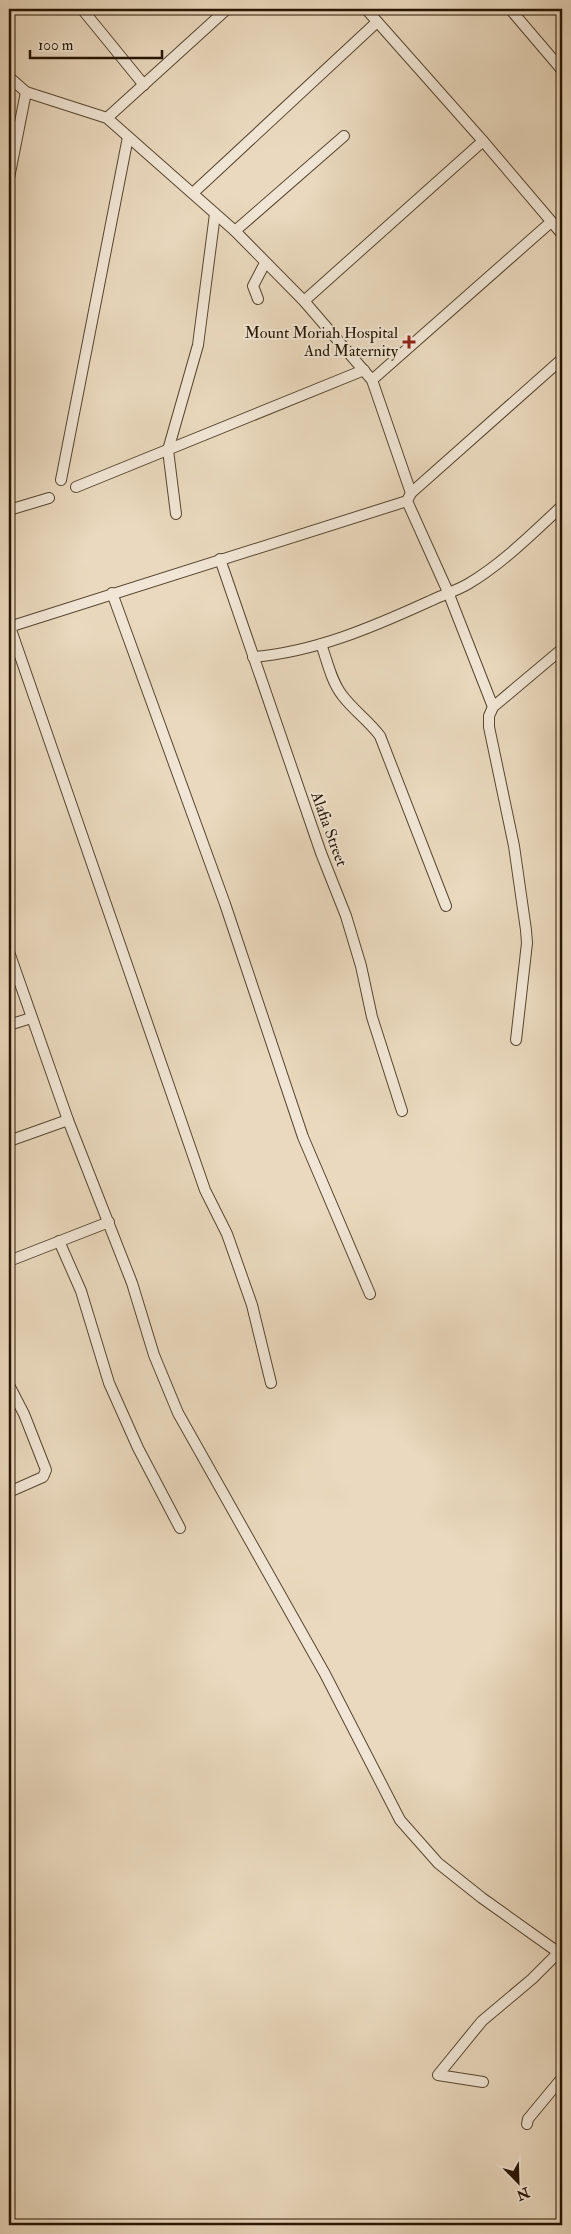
<svg xmlns="http://www.w3.org/2000/svg" width="571" height="2234" viewBox="0 0 571 2234" font-family="'IM FELL Double Pica',serif">
<rect width="100%" height="100%" fill="#ead9be"/>
<filter id="stains"><feTurbulence type="fractalNoise" baseFrequency=".004" numOctaves="4"/><feColorMatrix values="0 0 0 0 .2 0 0 0 0 .09 0 0 0 0 .02 0 0 0 .5 -.17"/></filter>
<radialGradient id="worn" r=".72"><stop offset=".6" stop-color="#630" stop-opacity="0"/><stop offset="1" stop-color="#630" stop-opacity=".3"/></radialGradient>
<g fill="none" stroke-linecap="round" stroke-linejoin="round">
<!-- minor casing -->
<g stroke="#574630" stroke-width="12">
<g id="minor">
<polyline points="82,9 144,85"/>
<polyline points="366,9 483,141 562,234"/>
<polyline points="510,9 562,70"/>
<polyline points="9,77 26,92 107,118 235,231 304,301 372,380 411,493 407,501 448,592 493,707"/>
<polyline points="107,118 227,9"/>
<polyline points="9,178 26,92"/>
<polyline points="193,193 377,22"/>
<polyline points="235,231 344,136"/>
<polyline points="258,299 253,286 265,263"/>
<polyline points="304,301 483,141"/>
<polyline points="372,380 551,222"/>
<polyline points="61,480 128,137"/>
<polyline points="76,487 364,370"/>
<polyline points="411,493 562,359"/>
<polyline points="9,510 49,498"/>
<polyline points="176,514 168,450 198,345 215,214"/>
<polyline points="220,559 321,853 346,916 361,966 372,1017 402,1111"/>
<polyline points="112,593 225,904 303,1137 370,1294"/>
<polyline points="9,627 407,501"/>
<polyline points="10,627 205,1190 227,1234 252,1305 271,1383"/>
<path d="M321 644C327 660 331 681 342 695 353 710 369 721 380 736L446 906"/>
<path d="M253 657C315 652 373 627 430 601 442 595 456 591 468 584 502 564 533 533 562 506"/>
<polyline points="9,952 68,1120 132,1283 154,1355 178,1413 325,1674 400,1820 438,1863 482,1898 562,1955"/>
<polyline points="9,1025 31,1018"/>
<polyline points="516,1040 527,943 526,930 514,846 489,727 489,716 493,707 562,649"/>
<polyline points="9,1141 68,1120"/>
<polyline points="59,1241 81,1291 109,1383 138,1448 180,1528"/>
<polyline points="9,1261 109,1222"/>
<polyline points="9,1385 24,1414 46,1470 43,1477 9,1492"/>
<polyline points="483,2082 438,2075 482,2021 532,1979 558,1953"/>
<polyline points="527,2124 528,2119 562,2078"/>
</g>
</g>
<!-- minor -->
<use href="#minor" stroke="#f1e6d5" stroke-width="10"/>
</g>
<!-- markers -->
<path fill="#8f2418" stroke="#f1e6d5" stroke-width="2" d="M406.5 334.5h5v5h5v5h-5v5h-5v-5h-5v-5h5z"/>
<g text-anchor="middle" dominant-baseline="central" stroke-width="4" stroke-linejoin="round" paint-order="stroke">
<!-- poi labels -->
<g font-size="16" fill="#261501" stroke="#f1e6d5" text-anchor="end">
<text x="398" y="333">Mount Moriah Hospital<tspan x="398" dy="18">And Maternity</tspan></text>
</g>
<!-- street labels -->
<g font-size="16" fill="#261501" stroke="#f1e6d5">
<text transform="translate(329 829) rotate(70)">Alafia Street</text>
</g>
</g>
<!-- margin -->
<rect width="571" height="2234" fill="none" stroke="#ead9be" stroke-width="30"/>
<rect x="10" y="10" width="551" height="2214" fill="none" stroke="#261501" stroke-width="2.5"/>
<rect x="15" y="15" width="541" height="2204" fill="none" stroke="#261501"/>
<!-- north arrow -->
<g transform="translate(518 2182) rotate(157)" stroke="#f1e6d5" stroke-width="4" paint-order="stroke">
<path d="M0-4L9 19L0 12L-9 19Z" fill="#261501"/>
<text y="-8" font-size="14" font-weight="bold" text-anchor="middle" fill="#261501">N</text>
</g>
<!-- scale -->
<path d="M30 50v8h132v-8" fill="none" stroke="#261501" stroke-width="2.5"/>
<text x="38" y="50" font-size="15" fill="#261501" stroke="#f1e6d5" stroke-width="4" paint-order="stroke">100 m</text>
<rect width="100%" height="100%" filter="url(#stains)"/>
<rect width="100%" height="100%" fill="url(#worn)"/>
</svg>
